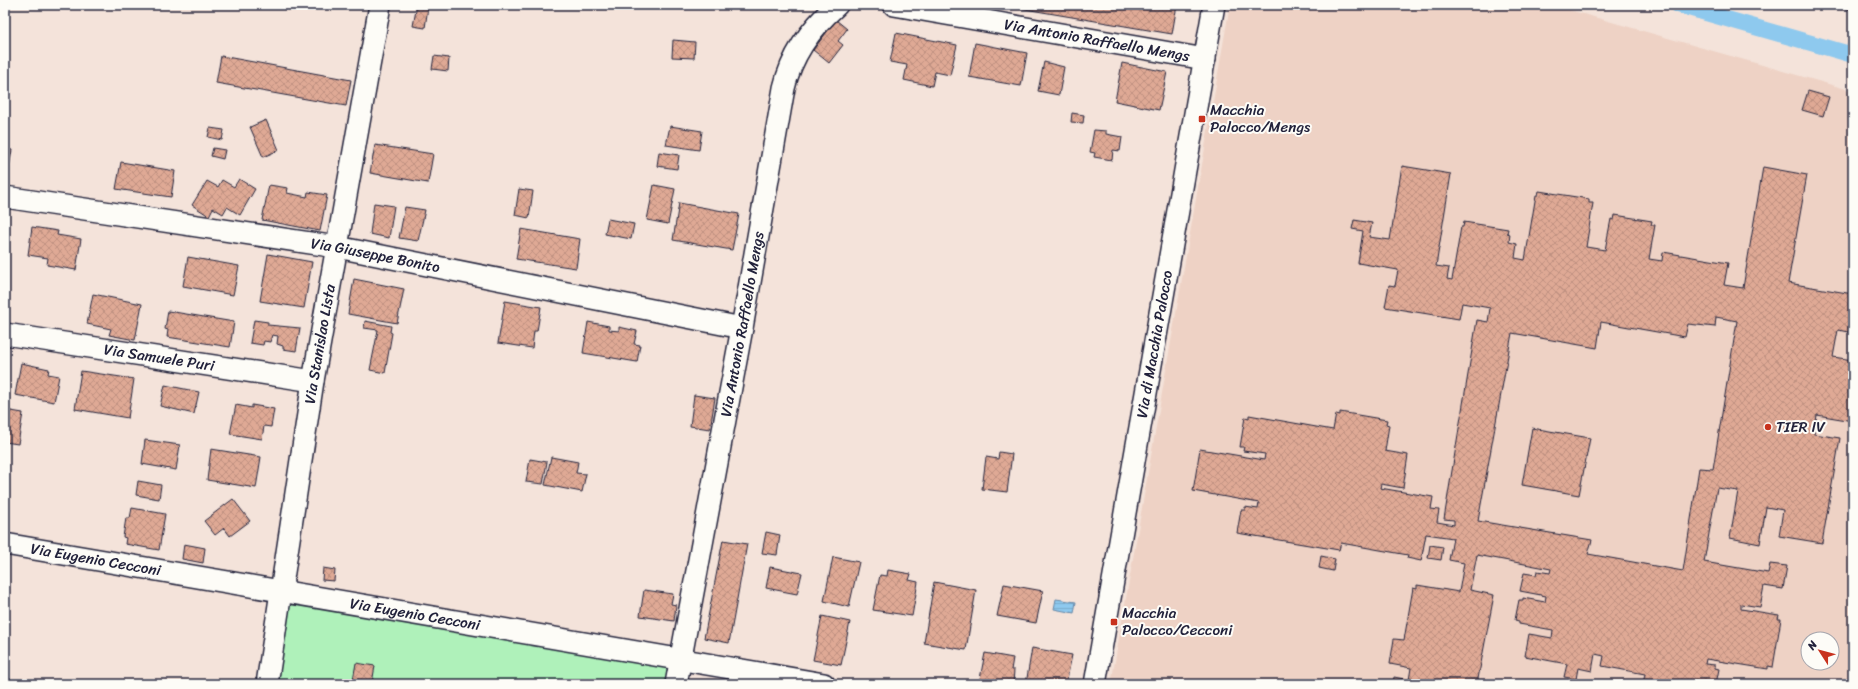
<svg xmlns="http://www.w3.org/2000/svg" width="1858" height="689" viewBox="0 0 1858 689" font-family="Sriracha,sans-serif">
<defs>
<pattern id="water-rules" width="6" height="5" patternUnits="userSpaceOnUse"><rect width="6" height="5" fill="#8ec9ee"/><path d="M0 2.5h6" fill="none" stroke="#7aaccd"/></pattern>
<pattern id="building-cross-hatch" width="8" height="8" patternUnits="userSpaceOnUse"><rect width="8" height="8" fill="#dfa995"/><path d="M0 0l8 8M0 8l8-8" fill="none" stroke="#bf9181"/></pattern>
</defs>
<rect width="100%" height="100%" fill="#f4e3da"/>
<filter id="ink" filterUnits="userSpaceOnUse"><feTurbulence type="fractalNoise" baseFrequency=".025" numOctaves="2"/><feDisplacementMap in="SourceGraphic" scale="8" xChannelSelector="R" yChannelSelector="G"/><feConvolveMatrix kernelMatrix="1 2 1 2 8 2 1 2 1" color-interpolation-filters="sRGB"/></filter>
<g filter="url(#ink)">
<!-- built -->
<path fill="#eed2c5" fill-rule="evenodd" d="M1230 5H1552L1853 91V684H1111ZM1808 639H1832V663H1808Z"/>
<!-- green -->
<polygon fill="#aff1ba" stroke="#688a7a" points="290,597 673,665 670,684 275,684"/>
<!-- water -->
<polygon fill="url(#water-rules)" stroke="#6386a6" points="1056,599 1076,602 1074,613 1054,609"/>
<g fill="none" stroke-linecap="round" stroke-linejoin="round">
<!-- canal -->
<polyline stroke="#8ec9ee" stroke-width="16" points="1678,5 1853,55"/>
</g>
<!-- building -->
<g fill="url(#building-cross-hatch)" stroke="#22223b" fill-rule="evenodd">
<polygon points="417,5 428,7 425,28 413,26"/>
<polygon points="970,5 984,5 983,15 969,13"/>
<polygon points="1013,5 1177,5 1172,34 1013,7"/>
<polygon points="1833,5 1852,5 1851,10"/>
<polygon points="836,20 847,29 838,41 843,45 829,63 813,50"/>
<polygon points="896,33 957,45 950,75 935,72 932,86 904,80 907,65 890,62"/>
<polygon points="673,40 695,42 694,58 672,57"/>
<polygon points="975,43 1027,53 1021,86 969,77"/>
<polygon points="221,56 351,80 346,106 216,83"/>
<polygon points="434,56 449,58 448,71 432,69"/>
<polygon points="1044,62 1064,67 1059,95 1038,91"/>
<polygon points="1122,63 1167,72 1159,110 1115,101"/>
<polygon points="1808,91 1829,97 1823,116 1802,110"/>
<polygon points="1072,113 1084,115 1083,123 1071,122"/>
<polygon points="266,120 279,150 263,157 250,127"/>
<polygon points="670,126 702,131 699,150 666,145"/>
<polygon points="210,128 224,130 222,140 208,137"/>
<polygon points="1094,130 1106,131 1106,134 1122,137 1120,151 1113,150 1112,160 1094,157 1095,153 1090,152"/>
<polygon points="375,145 433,154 428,183 370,173"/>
<polygon points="213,148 225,150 223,159 211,156"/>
<polygon points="5,149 12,150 7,179 5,178"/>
<polygon points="659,152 679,155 677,169 657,166"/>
<polygon points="121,162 175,171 171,197 116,189"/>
<path d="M1402 166 1451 174 1436 266 1449 268 1447 279 1452 280 1461 227H1463L1464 222 1508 229 1507 233 1510 234 1509 242 1517 244 1515 258 1525 260 1536 195H1538L1539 191 1589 199V203H1593L1586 247 1605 250 1611 219 1614 220 1615 215 1652 221 1651 225H1655L1649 259 1662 261 1663 252 1728 263 1724 285 1743 288 1763 167 1807 175 1788 283 1853 294V333L1838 330 1833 357 1853 360V421L1817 415 1814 434 1840 438 1822 543 1779 536 1783 510 1766 507 1760 544 1730 538 1738 491 1717 488 1704 562 1768 573 1770 564 1787 566 1783 589 1764 586 1760 607 1741 604V609L1779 615 1778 619H1781L1773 667 1768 666V669L1706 659 1705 664 1715 665V668L1719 669 1716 684H1643L1645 674 1602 666 1604 656 1595 654 1592 671 1578 668 1576 679 1564 677 1567 664 1525 656 1529 634 1552 638 1553 630 1519 624V621L1515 620 1519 600H1523V598L1545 602 1546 596 1520 591 1524 573 1536 575 1537 571 1550 573 1551 569 1477 555 1470 590 1494 595 1477 684H1393L1394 677 1409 680 1411 668 1390 664 1394 639 1404 640 1413 588 1417 589V585L1459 592 1464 563 1449 560 1453 538 1426 534 1421 561 1407 558 1408 555 1341 543 1339 550 1237 533 1241 510H1245V507L1258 509 1259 503 1193 491 1200 449 1264 460 1265 454 1243 451 1244 447H1240L1245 417 1249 418V415L1333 430 1336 414 1340 415V412L1387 420 1386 424 1389 425 1385 451 1408 455 1403 488 1381 484 1380 488 1433 497 1431 509 1439 510 1437 522 1454 525V520L1444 519 1477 320 1488 322 1490 308 1462 303 1459 319 1385 307 1389 285 1395 286 1398 270 1358 263 1363 231 1352 229 1354 220 1372 223 1369 237 1390 240ZM1716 317 1737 321 1713 469 1699 468 1683 571 1588 554 1592 540 1478 521 1512 333 1597 348 1601 322 1685 337 1688 324 1715 327Z"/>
<polygon points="239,179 255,189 240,215 227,207 223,214 213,208 209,216 192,205 207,181 218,187 222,180 234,187"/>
<polygon points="269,185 288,188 287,193 307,197 308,192 327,195 320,231 262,220"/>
<polygon points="654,185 675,189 668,224 647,220"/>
<polygon points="519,189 533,191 529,218 515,215"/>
<polygon points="374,203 394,206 389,238 370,234"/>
<polygon points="679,203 739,214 732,250 673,240"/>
<polygon points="405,207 425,210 418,241 399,238"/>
<polygon points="608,219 634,224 631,239 605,234"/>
<polygon points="32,227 58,231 57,235 81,239 76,270 47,265 48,258 28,255"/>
<polygon points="521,229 580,239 576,268 516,259"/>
<polygon points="268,254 312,262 304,308 260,301"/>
<polygon points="188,257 239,266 233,295 183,286"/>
<polygon points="354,279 404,289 397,323 348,314"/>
<polygon points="93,294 142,304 135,340 109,335 111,329 87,324"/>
<polygon points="505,301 541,307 537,331 534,331 532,348 498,343"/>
<polygon points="168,311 234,322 230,347 167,337 168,330 165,329"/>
<polygon points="254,320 268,322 268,325 300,328 296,351 283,349 283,346 277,344 278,336 272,335 270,342 264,341 263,345 250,343"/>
<polygon points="365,321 391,326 390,332 392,333 385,373 370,370 378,330 364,328"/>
<polygon points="588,322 609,326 609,330 619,331 619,327 637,331 634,344 640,345 637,362 583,353"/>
<polygon points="21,363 49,369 48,374 59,376 54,402 15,395"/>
<polygon points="81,371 134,379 128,418 75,409"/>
<polygon points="165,385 199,392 194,414 160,406"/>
<polygon points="694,395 715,398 710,429 690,426"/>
<polygon points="236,405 252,408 252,405 274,409 271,427 264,426 262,439 230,434"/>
<polygon points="5,410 23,413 18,444 5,442"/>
<polygon points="1532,428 1590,438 1579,495 1522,485"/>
<polygon points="145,440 180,445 176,470 142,464"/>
<polygon points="211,449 261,457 256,488 207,480"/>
<polygon points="999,452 1012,454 1007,492 982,489 986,457 998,459"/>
<polygon points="551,457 578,462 576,473 586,474 582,492 545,485"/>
<polygon points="530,459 547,462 543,484 526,482"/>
<polygon points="138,481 161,485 159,499 136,495"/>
<polygon points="233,499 250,521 230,536 224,528 215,535 204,521"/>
<polygon points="132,508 165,514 159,550 125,544 126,538 123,537 126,518 130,518"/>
<polygon points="766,532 780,535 777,555 762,553"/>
<polygon points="723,540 747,544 729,643 704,638"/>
<polygon points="184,544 205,548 203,563 182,559"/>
<polygon points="1430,545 1443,547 1441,560 1428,558"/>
<polygon points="1321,556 1335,559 1333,571 1319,568"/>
<polygon points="833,557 859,562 849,607 824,601"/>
<polygon points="770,567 802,573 797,594 766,588"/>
<polygon points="323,568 335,570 334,581 322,580"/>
<polygon points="888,570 911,574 909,580 918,582 912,616 873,610 880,575 887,576"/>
<polygon points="934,582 976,590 966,650 924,643"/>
<polygon points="1004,584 1043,591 1036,623 997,616"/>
<polygon points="644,590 673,594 671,604 676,605 674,621 640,616"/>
<polygon points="822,616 850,622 841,665 813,660"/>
<polygon points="1032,648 1072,655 1066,684 1026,684"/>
<polygon points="985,653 1013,658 1011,670 1014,670 1013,684 979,684"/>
<polygon points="356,663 375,666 372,683 353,680"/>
</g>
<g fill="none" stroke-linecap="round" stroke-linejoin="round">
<!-- minor casing -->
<g stroke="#22223b" stroke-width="24">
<g id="minor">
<path id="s1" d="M894 5 1205 59"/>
<path id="s2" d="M5 197 337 247 742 328"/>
<path id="s3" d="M5 334 313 381"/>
<path id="s4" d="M5 544 824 684"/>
<path id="s5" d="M267 684 313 381 380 5"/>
<path id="s6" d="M676 684 742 328 784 88C792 54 811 28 837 5"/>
<path id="s7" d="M1095 684 1214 5"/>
</g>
</g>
<!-- minor -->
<use href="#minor" stroke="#fdfcf7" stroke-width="21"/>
</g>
</g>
<!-- markers -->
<g fill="#c8321e" stroke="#fdfcf7" stroke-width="1.5">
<rect x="1198" y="115" width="8" height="8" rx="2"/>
<circle cx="1768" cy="427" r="4"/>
<rect x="1110" y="618" width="8" height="8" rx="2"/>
</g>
<g text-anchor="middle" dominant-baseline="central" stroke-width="4" stroke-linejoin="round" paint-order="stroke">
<!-- street labels -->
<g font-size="15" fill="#22223b" stroke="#fdfcf7">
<text stroke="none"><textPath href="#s1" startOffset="206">Via Antonio Raffaello Mengs</textPath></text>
<text stroke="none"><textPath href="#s2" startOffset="375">Via Giuseppe Bonito</textPath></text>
<text stroke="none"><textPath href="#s6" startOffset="366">Via Antonio Raffaello Mengs</textPath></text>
<text stroke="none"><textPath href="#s5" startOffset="344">Via Stanislao Lista</textPath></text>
<text stroke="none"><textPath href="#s7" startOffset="345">Via di Macchia Palocco</textPath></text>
<text stroke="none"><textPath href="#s3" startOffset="156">Via Samuele Puri</textPath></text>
<text stroke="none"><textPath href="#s4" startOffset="92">Via Eugenio Cecconi</textPath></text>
<text stroke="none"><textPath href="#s4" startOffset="416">Via Eugenio Cecconi</textPath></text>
</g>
<!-- poi labels -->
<g font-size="15" fill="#22223b" stroke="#fdfcf7" text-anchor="start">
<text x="1210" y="110">Macchia<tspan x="1210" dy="17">Palocco/Mengs</tspan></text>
<text x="1776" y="427">TIER IV</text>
<text x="1122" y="613">Macchia<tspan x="1122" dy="17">Palocco/Cecconi</tspan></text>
</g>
</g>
<!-- margin -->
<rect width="1858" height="689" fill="none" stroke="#fdfcf7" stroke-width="20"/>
<rect x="10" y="10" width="1838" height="669" fill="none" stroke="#22223b" stroke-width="1.5" filter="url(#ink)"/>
<!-- north arrow -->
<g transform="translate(1820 651) rotate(306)"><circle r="19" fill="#fdfcf7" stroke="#a5a5ac"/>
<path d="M0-3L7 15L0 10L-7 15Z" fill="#c8321e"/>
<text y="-6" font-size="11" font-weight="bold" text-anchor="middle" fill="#22223b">N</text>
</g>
</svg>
